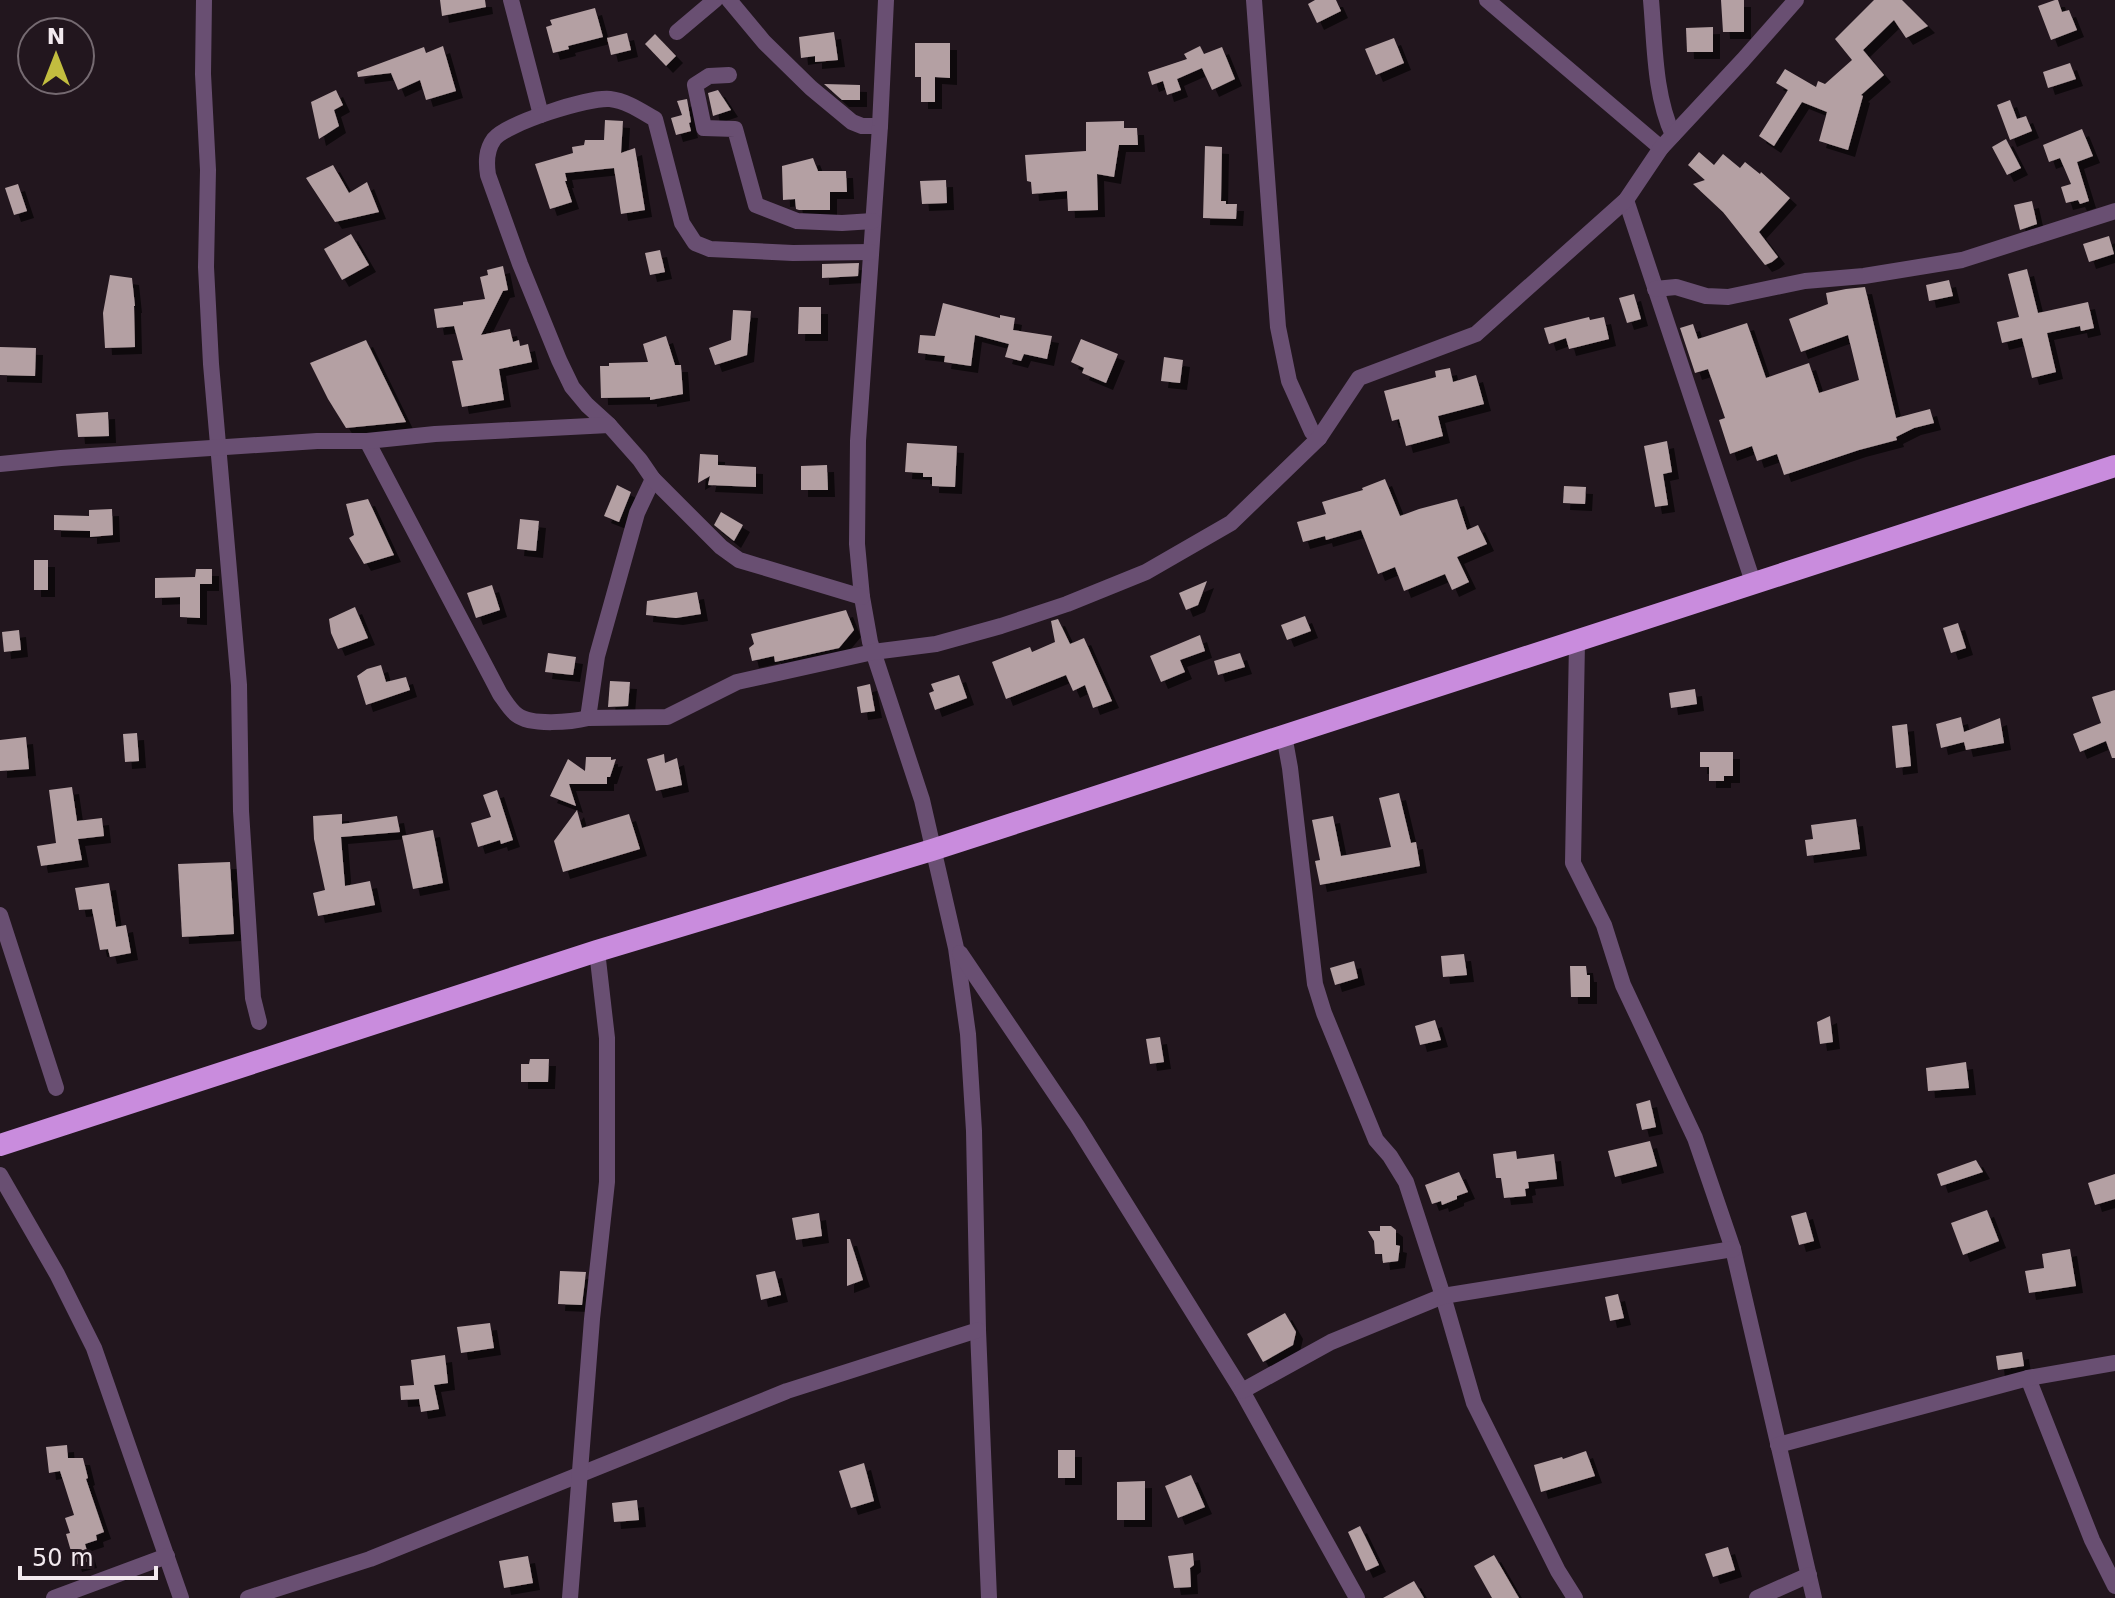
<svg xmlns="http://www.w3.org/2000/svg" width="2115" height="1598" viewBox="0 0 2115 1598" font-family="'DejaVu Sans',sans-serif">
<defs>
<filter id="shadow"><feDropShadow dx="7" dy="7" stdDeviation="0" flood-color="#0009"/></filter>
</defs>
<rect width="100%" height="100%" fill="#22161e"/>
<!-- building -->
<g fill="#b4a0a3" filter="url(#shadow)">
<polygon points="440,0 485,0 486,7 442,16"/>
<polygon points="1315,0 1336,0 1341,11 1317,23 1308,4"/>
<polygon points="1721,0 1744,0 1744,32 1723,32"/>
<polygon points="1874,0 1902,0 1928,26 1906,38 1894,20 1863,50 1884,75 1861,95 1863,96 1848,150 1819,141 1827,112 1802,102 1774,146 1759,136 1788,90 1776,83 1785,69 1816,87 1818,81 1825,84 1852,60 1835,39"/>
<polygon points="2055,0 2058,0 2062,12 2069,10 2077,30 2051,40 2038,6"/>
<polygon points="595,8 603,37 568,46 569,49 553,53 546,27 552,25 550,20"/>
<polygon points="1713,27 1713,52 1687,52 1686,28"/>
<polygon points="834,32 838,60 815,62 815,56 801,58 799,37"/>
<polygon points="627,33 631,50 611,55 607,38"/>
<polygon points="655,34 676,56 666,66 645,44"/>
<polygon points="1394,38 1404,63 1376,75 1365,49"/>
<polygon points="915,43 950,43 950,78 935,77 935,102 921,102 921,77 915,77"/>
<polygon points="443,46 456,91 426,100 420,80 398,90 391,73 358,77 357,72 424,47 426,53"/>
<polygon points="1200,46 1204,54 1222,47 1235,79 1212,90 1202,68 1177,79 1181,90 1167,95 1163,81 1152,85 1148,72 1187,59 1184,54"/>
<polygon points="2070,63 2076,79 2048,88 2043,72"/>
<polygon points="824,84 860,85 860,100 842,100"/>
<polygon points="336,90 343,105 334,110 339,126 319,139 311,102"/>
<polygon points="718,90 731,110 713,116 708,93"/>
<polygon points="687,99 691,122 689,123 691,131 676,135 671,118 682,115 677,101"/>
<polygon points="2010,100 2017,119 2026,116 2032,131 2010,140 1997,105"/>
<polygon points="605,120 623,121 621,153 635,148 645,210 621,214 614,168 565,173 567,181 565,181 572,202 550,209 535,164 573,153 572,147 584,145 585,140 604,140"/>
<polygon points="1124,121 1124,128 1137,128 1138,145 1119,145 1114,177 1097,174 1098,210 1068,211 1067,191 1032,194 1031,182 1027,181 1025,155 1086,151 1086,122"/>
<polygon points="2082,129 2093,156 2077,162 2089,201 2080,204 2078,200 2066,203 2061,187 2071,184 2060,158 2049,162 2043,145"/>
<polygon points="2006,139 2021,168 2007,175 1992,147"/>
<polygon points="1205,146 1222,147 1221,201 1226,201 1226,204 1237,204 1236,219 1203,218"/>
<polygon points="1699,152 1714,165 1723,154 1740,168 1745,162 1760,174 1761,172 1790,198 1759,232 1778,257 1772,262 1765,265 1723,212 1693,184 1705,180 1688,165"/>
<polygon points="813,158 818,171 846,171 847,192 830,192 830,210 799,210 796,209 795,199 783,200 782,166"/>
<polygon points="333,165 349,193 367,182 379,212 335,222 306,178"/>
<polygon points="946,180 947,203 922,204 920,181"/>
<polygon points="18,184 27,211 14,215 5,188"/>
<polygon points="2032,201 2037,224 2020,230 2014,205"/>
<polygon points="351,234 369,265 342,280 324,249"/>
<polygon points="2109,236 2114,254 2089,262 2083,244"/>
<polygon points="660,250 665,272 650,275 645,253"/>
<polygon points="859,263 858,276 822,278 822,264"/>
<polygon points="503,266 508,290 503,291 481,335 510,329 513,342 519,340 520,346 528,344 532,362 499,369 504,400 462,407 452,361 463,360 454,326 437,328 434,309 463,305 463,302 485,299 480,277 488,275 487,270"/>
<polygon points="2027,269 2038,313 2088,302 2094,328 2081,331 2080,326 2047,333 2056,372 2032,378 2022,338 2002,343 1997,322 2019,317 2008,274"/>
<polygon points="110,275 132,278 135,306 134,306 135,347 105,348 103,313"/>
<polygon points="1949,280 1953,296 1929,301 1926,285"/>
<polygon points="1865,287 1896,418 1930,409 1934,423 1914,428 1896,437 1897,440 1859,450 1784,475 1777,454 1757,461 1752,446 1730,454 1719,420 1725,418 1708,369 1695,373 1680,328 1693,324 1698,339 1747,323 1766,378 1809,363 1819,393 1859,380 1848,335 1801,352 1789,319 1828,304 1826,293 1846,289"/>
<polygon points="1634,294 1641,319 1627,323 1619,298"/>
<polygon points="943,303 1000,318 1000,315 1015,318 1013,330 1052,336 1047,359 1024,354 1021,361 1005,357 1009,344 975,335 971,366 944,362 945,356 918,353 920,335 935,336"/>
<polygon points="799,307 821,307 821,334 798,334"/>
<polygon points="733,310 751,311 747,355 715,365 709,348 731,340"/>
<polygon points="1589,317 1590,320 1604,317 1609,339 1569,349 1566,338 1549,344 1544,328"/>
<polygon points="666,336 675,365 681,365 683,394 650,400 650,397 601,398 600,366 609,366 609,363 648,362 643,344"/>
<polygon points="1081,339 1118,354 1106,383 1082,373 1084,368 1071,362"/>
<polygon points="366,340 406,422 346,428 328,399 310,363"/>
<polygon points="0,347 36,348 35,376 0,375"/>
<polygon points="1164,357 1183,360 1180,383 1161,381"/>
<polygon points="1450,368 1453,382 1476,375 1484,404 1438,416 1443,436 1406,446 1399,419 1392,421 1384,391 1436,377 1435,371"/>
<polygon points="108,412 109,436 78,437 76,414"/>
<polygon points="1667,441 1672,472 1663,474 1668,505 1655,507 1644,446"/>
<polygon points="907,443 957,446 955,487 932,486 932,477 923,477 923,473 905,472"/>
<polygon points="700,454 718,455 718,465 756,467 756,487 708,485 710,476 698,483"/>
<polygon points="827,465 828,490 801,490 801,466"/>
<polygon points="1385,479 1400,516 1419,509 1457,499 1467,530 1478,525 1487,544 1457,557 1469,582 1452,590 1445,574 1404,591 1395,567 1378,574 1361,530 1326,540 1325,536 1303,542 1297,522 1326,514 1322,502 1363,490 1362,488"/>
<polygon points="617,485 631,492 619,522 604,516"/>
<polygon points="1564,486 1586,487 1585,504 1563,503"/>
<polygon points="368,499 394,555 364,564 349,538 354,535 346,504"/>
<polygon points="112,509 113,535 90,537 90,531 54,530 54,515 89,516 89,510"/>
<polygon points="721,512 743,525 734,541 714,525"/>
<polygon points="520,519 539,521 536,551 517,549"/>
<rect x="34" y="560" width="14" height="30"/>
<polygon points="196,569 212,569 212,584 200,584 200,618 180,617 180,597 155,598 155,578 195,577"/>
<polygon points="1207,581 1198,605 1186,610 1179,593"/>
<polygon points="492,585 500,610 476,618 467,593"/>
<polygon points="697,592 701,614 676,618 646,615 647,601"/>
<polygon points="355,607 368,638 338,649 331,633 329,619"/>
<polygon points="846,610 854,630 839,648 775,662 774,656 752,661 749,648 754,644 751,634"/>
<polygon points="1305,616 1311,631 1287,640 1281,625"/>
<polygon points="1058,619 1070,644 1084,638 1112,701 1093,708 1085,685 1073,691 1066,675 1006,699 992,662 1030,647 1032,652 1055,642 1051,621"/>
<polygon points="1958,623 1966,648 1951,653 1943,628"/>
<polygon points="19,630 21,650 4,652 2,632"/>
<polygon points="1200,635 1205,651 1180,660 1185,672 1161,682 1150,656"/>
<polygon points="548,653 576,657 573,675 545,672"/>
<polygon points="1240,653 1245,667 1218,675 1214,661"/>
<polygon points="381,665 386,682 406,677 410,690 366,705 357,676 367,669"/>
<polygon points="959,675 967,698 935,710 929,693 934,691 931,684"/>
<polygon points="610,681 630,682 628,706 608,707"/>
<polygon points="870,684 875,711 861,713 857,687"/>
<polygon points="1695,689 1697,704 1671,708 1669,693"/>
<polygon points="2115,690 2115,758 2112,758 2106,741 2080,752 2073,734 2101,723 2092,697"/>
<polygon points="1961,717 1964,732 2000,718 2004,743 1966,750 1964,742 1941,748 1936,724"/>
<polygon points="1907,724 1911,766 1896,768 1892,726"/>
<polygon points="137,733 139,761 125,762 123,734"/>
<polygon points="26,737 29,769 0,771 0,740"/>
<polygon points="1700,752 1733,752 1733,776 1724,776 1724,781 1709,781 1709,767 1700,767"/>
<polygon points="664,754 665,763 677,758 682,785 656,791 647,759"/>
<polygon points="586,757 611,757 611,760 616,759 610,777 607,777 607,784 569,784 576,806 550,796 568,759 585,771"/>
<polygon points="72,787 77,821 102,818 104,836 78,839 82,860 41,866 37,846 56,843 49,790"/>
<polygon points="497,790 513,840 501,844 500,840 478,847 471,823 491,817 483,795"/>
<polygon points="1399,793 1411,843 1416,842 1420,866 1320,885 1315,861 1320,860 1312,820 1333,816 1341,856 1391,847 1379,798"/>
<polygon points="577,810 582,828 629,814 640,849 563,872 554,841"/>
<polygon points="342,814 342,824 397,816 400,832 341,837 345,886 370,881 375,905 318,916 313,893 325,890 314,839 313,816"/>
<polygon points="1856,819 1860,849 1807,856 1805,840 1813,839 1811,825"/>
<polygon points="433,830 443,883 413,889 402,836"/>
<polygon points="230,862 234,934 182,937 178,864"/>
<polygon points="109,883 116,927 126,925 131,953 110,957 108,949 100,950 92,909 79,910 75,888"/>
<polygon points="1464,954 1467,975 1443,977 1441,956"/>
<polygon points="1354,961 1358,978 1335,985 1330,968"/>
<polygon points="1570,966 1586,966 1587,975 1590,975 1590,997 1571,997"/>
<polygon points="1830,1016 1833,1042 1820,1044 1817,1022"/>
<polygon points="1435,1020 1441,1040 1420,1045 1415,1026"/>
<polygon points="1160,1037 1164,1062 1150,1064 1146,1039"/>
<polygon points="530,1059 549,1059 548,1082 521,1082 521,1064 529,1064"/>
<polygon points="1966,1062 1969,1088 1928,1091 1926,1068"/>
<polygon points="1650,1100 1656,1127 1642,1130 1636,1104"/>
<polygon points="1650,1141 1657,1166 1615,1177 1608,1151"/>
<polygon points="1516,1151 1517,1159 1554,1154 1557,1179 1528,1182 1529,1188 1525,1189 1526,1196 1504,1198 1501,1178 1496,1178 1493,1154"/>
<polygon points="1976,1160 1983,1172 1941,1186 1937,1174"/>
<polygon points="1459,1172 1468,1192 1457,1196 1457,1199 1442,1205 1441,1201 1432,1204 1425,1185"/>
<polygon points="2115,1174 2115,1199 2095,1205 2088,1183"/>
<polygon points="1987,1210 1999,1241 1963,1255 1951,1223"/>
<polygon points="1806,1212 1814,1241 1799,1245 1791,1216"/>
<polygon points="819,1213 822,1236 796,1240 792,1218"/>
<polygon points="1380,1226 1391,1226 1396,1230 1396,1245 1400,1246 1398,1261 1383,1263 1382,1254 1375,1254 1374,1241 1368,1231 1380,1231"/>
<polygon points="847,1239 850,1239 863,1280 847,1286"/>
<polygon points="2070,1249 2076,1286 2029,1293 2025,1271 2044,1268 2042,1254"/>
<polygon points="560,1271 586,1272 582,1305 558,1304"/>
<polygon points="775,1271 781,1295 761,1300 756,1275"/>
<polygon points="1618,1294 1624,1318 1610,1321 1605,1297"/>
<polygon points="1285,1313 1296,1332 1293,1345 1263,1362 1247,1334"/>
<polygon points="490,1323 494,1348 461,1353 457,1327"/>
<polygon points="2022,1352 2024,1366 1998,1370 1996,1356"/>
<polygon points="445,1355 448,1383 434,1385 439,1409 421,1412 419,1399 401,1400 400,1386 414,1385 411,1360"/>
<polygon points="67,1445 68,1458 83,1458 88,1478 86,1479 104,1532 96,1535 97,1540 85,1544 90,1561 75,1565 66,1534 70,1533 65,1518 74,1515 60,1471 49,1473 46,1447"/>
<rect x="1058" y="1450" width="17" height="28"/>
<polygon points="1586,1451 1595,1476 1541,1492 1534,1465 1562,1457 1563,1459"/>
<polygon points="864,1463 874,1501 851,1508 839,1471"/>
<polygon points="1191,1475 1205,1507 1178,1518 1165,1486"/>
<polygon points="1145,1481 1145,1520 1117,1520 1117,1482"/>
<polygon points="637,1500 639,1520 614,1522 612,1503"/>
<polygon points="1360,1526 1379,1565 1366,1571 1348,1532"/>
<polygon points="1728,1547 1735,1570 1713,1577 1705,1554"/>
<polygon points="1193,1553 1194,1565 1190,1568 1191,1587 1174,1588 1168,1556"/>
<polygon points="1494,1555 1519,1598 1492,1598 1474,1566"/>
<polygon points="528,1556 533,1583 504,1588 499,1561"/>
<polygon points="1414,1581 1424,1598 1383,1598"/>
</g>
<g fill="none" stroke-linecap="round" stroke-linejoin="round">
<!-- minor -->
<g stroke="#694f72" stroke-width="16">
<polyline points="204,0 203,74 208,170 206,267 211,364 239,685 241,811 253,998 259,1022"/>
<polyline points="511,0 541,115"/>
<polyline points="729,0 764,42 811,88 852,122 862,126 880,126"/>
<polyline points="886,0 880,126 858,441 857,544 862,597 870,642 922,800 956,948 968,1034 974,1131 978,1330 989,1598"/>
<polyline points="1254,0 1278,327 1289,381 1312,432 1319,438"/>
<polyline points="1487,0 1661,148"/>
<path d="M1651 0C1655 44 1654 94 1673 135"/>
<polyline points="677,32 715,0"/>
<polyline points="729,75 709,76 695,85 704,128 735,129 756,205 797,221 842,223 873,221"/>
<polyline points="1626,200 1753,582"/>
<polyline points="1655,289 1676,287 1706,296 1728,297 1805,281 1864,276 1962,260 2115,211"/>
<path d="M609 425 587 405 572 387 559 360 520 264 488 175C486 162 486 150 494 139 507 123 589 97 610 99 627 101 641 111 655 119L682 223 695 243 710 249 793 253 871 252"/>
<path d="M367 441 500 694C505 701 510 710 517 715 531 726 572 722 588 718L597 656 637 513 653 479"/>
<polyline points="0,464 61,458 317,441 367,441 435,434 609,425 640,460 653,479 721,547 739,560 862,597"/>
<polyline points="1577,642 1573,863 1604,925 1623,985 1695,1138 1733,1249 1814,1598"/>
<polyline points="588,718 667,717 737,682 873,652 936,644 1001,626 1067,604 1146,572 1231,523 1319,438 1359,378 1476,334 1626,200 1661,148 1743,60 1796,0"/>
<polyline points="1284,735 1290,768 1315,984 1324,1013 1376,1140 1390,1156 1406,1182 1443,1296 1474,1403 1558,1571 1575,1598"/>
<polyline points="0,915 56,1088"/>
<polyline points="960,953 1077,1126 1242,1391 1357,1598"/>
<polyline points="0,1175 57,1274 94,1348 181,1598"/>
<polyline points="2028,1378 2092,1540 2115,1586"/>
<polyline points="1242,1391 1331,1342 1443,1296 1733,1249"/>
<polyline points="1778,1445 2028,1378 2115,1363"/>
<polyline points="54,1598 167,1556"/>
<polyline points="248,1598 370,1559 787,1391 978,1330"/>
<polyline points="570,1598 592,1319 607,1182 607,1038 597,951"/>
<polyline points="1757,1598 1809,1575"/>
</g>
<!-- trunk -->
<polyline stroke="#c98cdd" stroke-width="22" points="0,1145 597,951 932,850 2115,466"/>
</g>
<!-- north arrow -->
<g transform="translate(56 56)"><circle r="38" fill="#22161e" stroke="#756a71" stroke-width="2"/>
<path d="M0-6L14 30L0 20L-14 30Z" fill="#c2bd3f"/>
<text y="-12" font-size="22" font-weight="bold" text-anchor="middle" fill="#f2e9ee">N</text>
</g>
<!-- scale -->
<path d="M20 1566v12h136v-12" fill="none" stroke="#f2e9ee" stroke-width="4"/>
<text x="32" y="1566" font-size="24" fill="#f2e9ee" stroke="#22161e" stroke-width="6" paint-order="stroke">50 m</text>
</svg>
